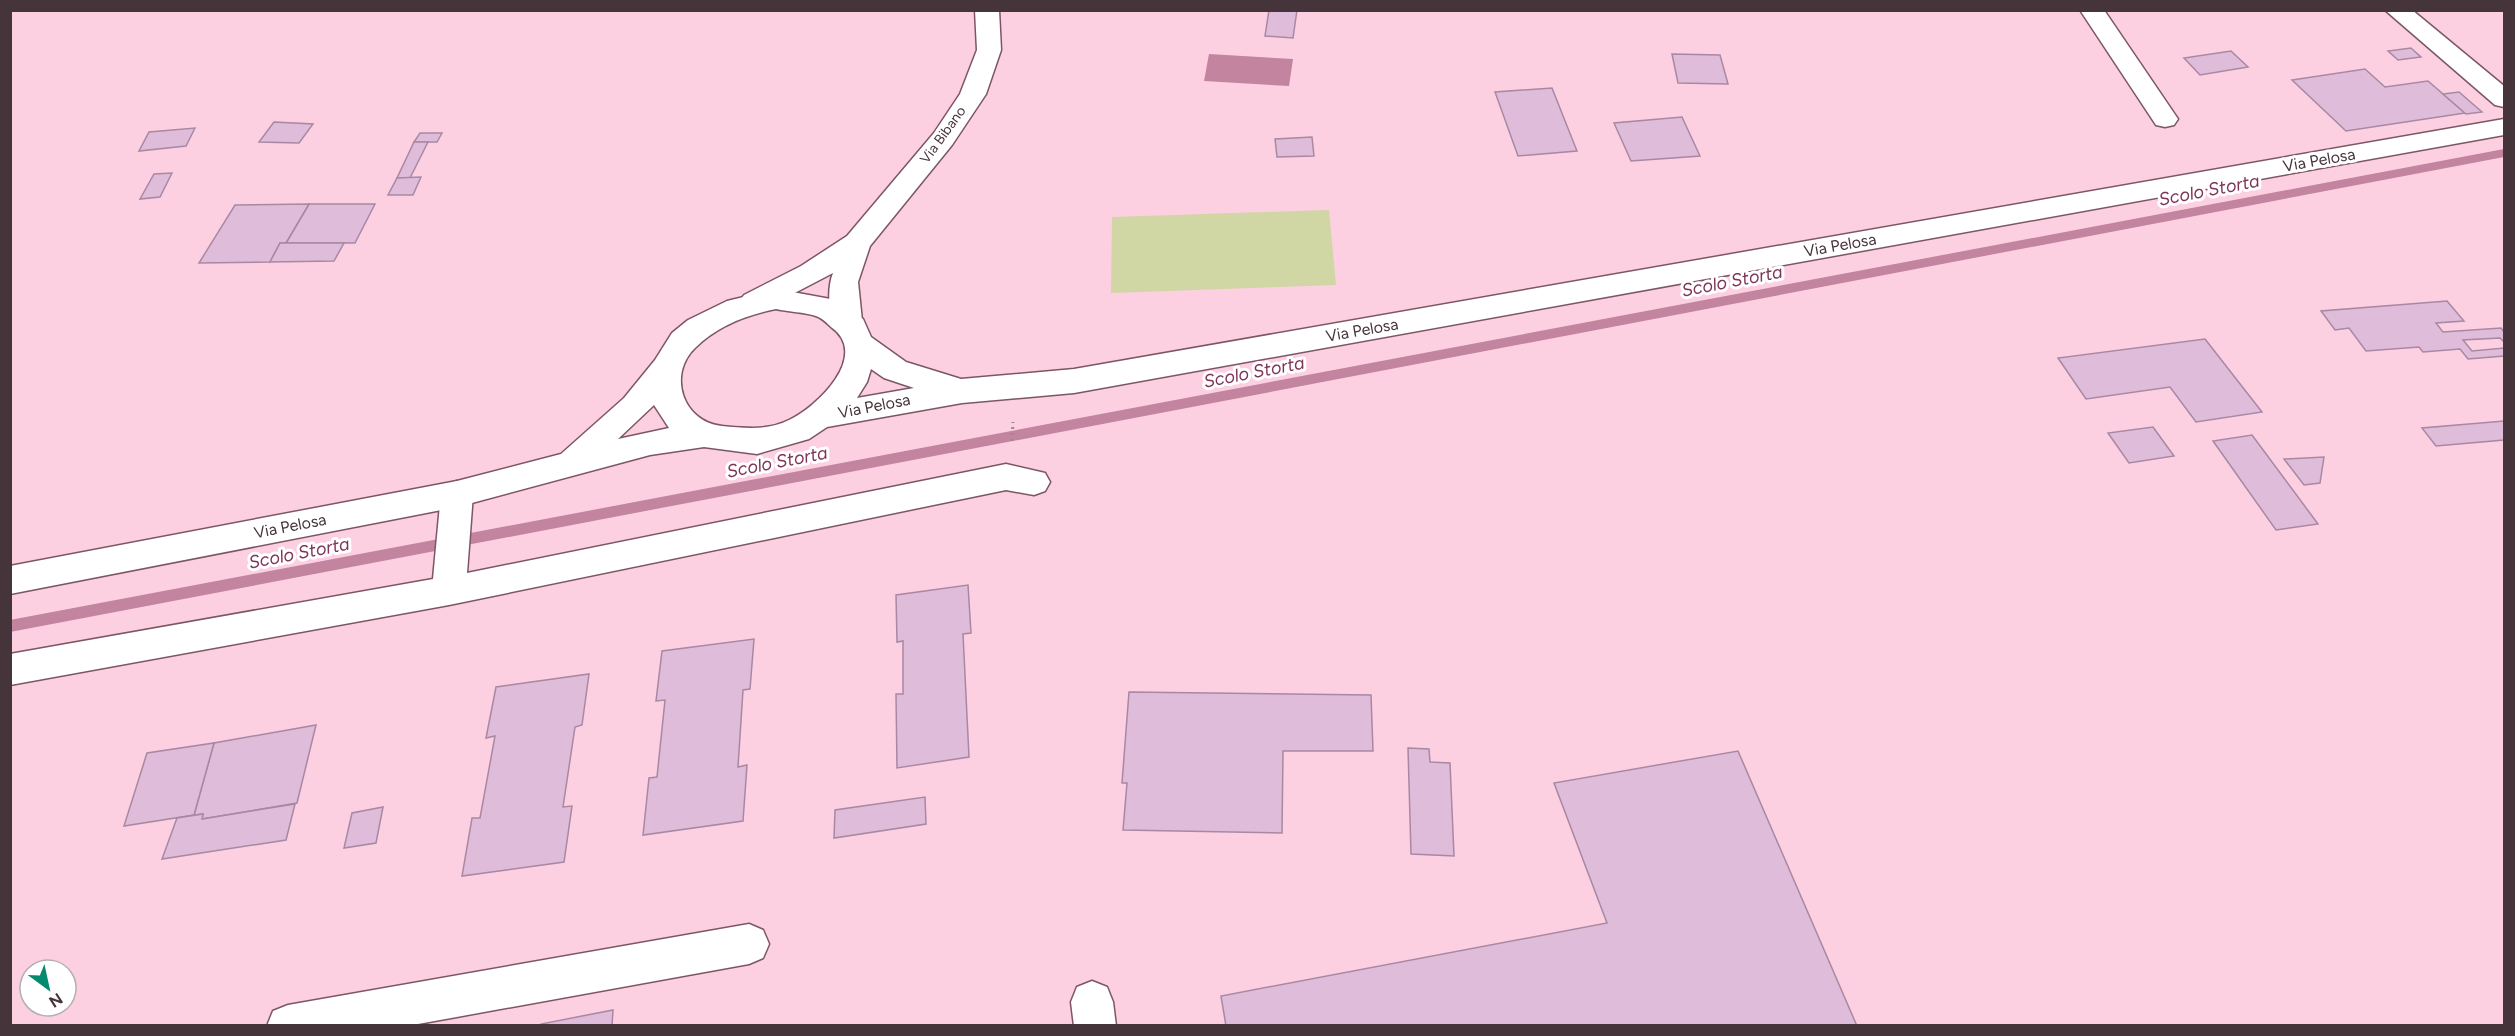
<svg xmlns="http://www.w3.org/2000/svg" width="2515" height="1036" viewBox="0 0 2515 1036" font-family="Figtree,sans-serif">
<rect width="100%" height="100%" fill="#fcd0e1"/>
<!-- green -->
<polygon fill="#d1d6a5" points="1329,210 1336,285 1111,293 1112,217"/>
<!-- water -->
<polygon fill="#c2849e" points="1209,54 1293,59 1289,86 1204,81"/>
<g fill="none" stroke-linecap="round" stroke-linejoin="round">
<!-- stream -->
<polygon fill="#c2849e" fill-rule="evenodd" points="2504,149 2504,157 10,632 10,620"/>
</g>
<!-- building -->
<g fill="#dfbcd9" stroke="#a988a3" stroke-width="1.5">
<polygon points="1269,10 1297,10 1293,38 1265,36"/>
<polygon points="2411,48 2421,57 2398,60 2388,51"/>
<polygon points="2231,51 2248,67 2200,75 2184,58"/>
<polygon points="1672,54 1720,55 1728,84 1678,83"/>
<polygon points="2365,69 2385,87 2428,81 2465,113 2346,131 2292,80"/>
<polygon points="1552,88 1577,151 1518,156 1495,92"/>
<polygon points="2459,92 2482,112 2466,114 2443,94"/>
<polygon points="1682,117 1700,156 1631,161 1614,123"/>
<polygon points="274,122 313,124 299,143 259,142"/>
<polygon points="195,128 186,146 139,151 149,132"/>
<polygon points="420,133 442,133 437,142 414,142"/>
<polygon points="1312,137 1314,156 1277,157 1275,139"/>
<polygon points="414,142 428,142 410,178 397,178"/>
<polygon points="172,173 160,197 140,199 154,174"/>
<polygon points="421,177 413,195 388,195 397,178"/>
<polygon points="309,204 375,204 355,243 286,243"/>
<polygon points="309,204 286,243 280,243 270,262 199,263 235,205"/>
<polygon points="280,243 344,243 334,261 270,262"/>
<polygon points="2447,301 2464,321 2436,323 2443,332 2501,328 2504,332 2504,342 2500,338 2463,340 2472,351 2504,348 2504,356 2468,359 2460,349 2423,352 2419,347 2366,351 2349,328 2335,330 2321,311"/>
<polygon points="2205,339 2262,412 2196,422 2170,387 2086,399 2058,358"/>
<polygon points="2504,421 2504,440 2436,446 2422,428"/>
<polygon points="2153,427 2174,456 2129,463 2108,433"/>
<polygon points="2252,435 2318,524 2276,530 2213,441"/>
<polygon points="2324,457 2320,483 2304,485 2284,459"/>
<polygon points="968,585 971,633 963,634 969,757 897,768 896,694 903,694 903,641 897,642 896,595"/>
<polygon points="754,639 750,689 743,690 738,767 747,765 743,821 643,835 649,778 657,777 665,700 656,701 662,651"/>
<polygon points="589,674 582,725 575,727 563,807 572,806 564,862 462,876 472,818 480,818 495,736 486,738 496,687"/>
<polygon points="1129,692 1371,695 1373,751 1283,751 1282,833 1123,830 1127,783 1122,783"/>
<polygon points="316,725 297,803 202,819 203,814 194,815 214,743"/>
<polygon points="214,743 194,815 124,826 147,753"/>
<polygon points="1408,748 1429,749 1430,762 1450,763 1454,856 1411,854"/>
<polygon points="1738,751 1857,1026 1226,1026 1221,996 1607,923 1554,783"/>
<polygon points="925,797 926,824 834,838 835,810"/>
<polygon points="295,804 286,840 162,859 177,818 203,814 202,819"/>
<polygon points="383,807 376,843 344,848 352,813"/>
<polygon points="613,1010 612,1026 541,1026 541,1024"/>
</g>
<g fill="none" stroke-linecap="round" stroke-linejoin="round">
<!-- minor casing -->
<g stroke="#7c5666" stroke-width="3">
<g id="minor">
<path d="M975 10H999L1001 50 986 94 952 145 870 246 858 282 862 321 857 329 847 332 837 329C828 314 827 288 833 273L764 309 754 313 744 309 739 302 744 295 801 266 847 236 934 133 960 94 977 50Z"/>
<polygon points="2080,10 2104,10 2178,119 2174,125 2165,127 2156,125"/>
<polygon points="2385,10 2412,10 2504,86 2504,107 2495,105"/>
<polygon points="1006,464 1045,473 1050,482 1045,491 1034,495 1006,490 449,605 10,685 10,654 433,579 441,494 445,485 457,481 469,485 473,494 467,573"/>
<polygon points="749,924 763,930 769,944 763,958 749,964 407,1026 267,1026 273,1011 288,1005"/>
<polygon points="1092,981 1107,987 1113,1002 1116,1026 1074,1026 1071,1002 1077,987"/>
</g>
</g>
<!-- major casing -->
<g stroke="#7c5666" stroke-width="3">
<path id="major" d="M2504 119V135L1074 393 962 403 827 427 809 439 757 454 704 447 650 455 457 507 10 594V566L457 481 561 454 624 398 655 360 672 333 688 320 727 301 776 289 836 300 863 319 871 337 906 362 961 379 1074 369ZM776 309C789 312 804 312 816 316 822 318 827 323 831 327 871 355 817 407 789 420 767 431 745 428 722 426 683 422 667 375 695 348 717 326 746 315 776 309ZM871 369 884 378 914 388 857 398 867 382ZM654 405 669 428 618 439Z"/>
</g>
<!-- path -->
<polyline stroke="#a38490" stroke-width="3" stroke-dasharray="2 4" stroke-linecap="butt" points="1012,441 1013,422"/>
<!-- minor -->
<use href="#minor" fill="#fff" fill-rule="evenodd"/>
<!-- major -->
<use href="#major" fill="#fff" fill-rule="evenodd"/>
</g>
<g text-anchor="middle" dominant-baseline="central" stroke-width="6" stroke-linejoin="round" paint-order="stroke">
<!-- far-street labels -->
<g font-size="14" fill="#46343b" stroke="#fff">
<text transform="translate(943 135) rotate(-54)">Via Bibano</text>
</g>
<!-- street labels -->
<g font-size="16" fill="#46343b" stroke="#fff">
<text transform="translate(2319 160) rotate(-10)">Via Pelosa</text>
<text transform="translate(1840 245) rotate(-10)">Via Pelosa</text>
<text transform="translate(1362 330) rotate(-10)">Via Pelosa</text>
<text transform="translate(874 406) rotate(-11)">Via Pelosa</text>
<text transform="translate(290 526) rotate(-11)">Via Pelosa</text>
</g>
<!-- water labels -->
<g font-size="18" font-style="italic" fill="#7f3458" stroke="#fff">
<text transform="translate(2209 190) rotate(-11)">Scolo Storta</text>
<text transform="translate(1732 281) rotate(-11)">Scolo Storta</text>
<text transform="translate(1254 372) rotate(-11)">Scolo Storta</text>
<text transform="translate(777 462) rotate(-11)">Scolo Storta</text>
<text transform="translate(299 553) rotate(-11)">Scolo Storta</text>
</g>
</g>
<!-- border -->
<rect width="2515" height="1036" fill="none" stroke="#46343b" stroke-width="24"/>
<!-- north arrow -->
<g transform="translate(48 988) rotate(147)"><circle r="28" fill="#ffffff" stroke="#b5aeb1" stroke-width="1.5"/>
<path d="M0-4.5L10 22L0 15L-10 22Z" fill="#048a6f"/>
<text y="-9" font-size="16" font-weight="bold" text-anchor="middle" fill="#46343b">N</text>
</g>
</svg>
